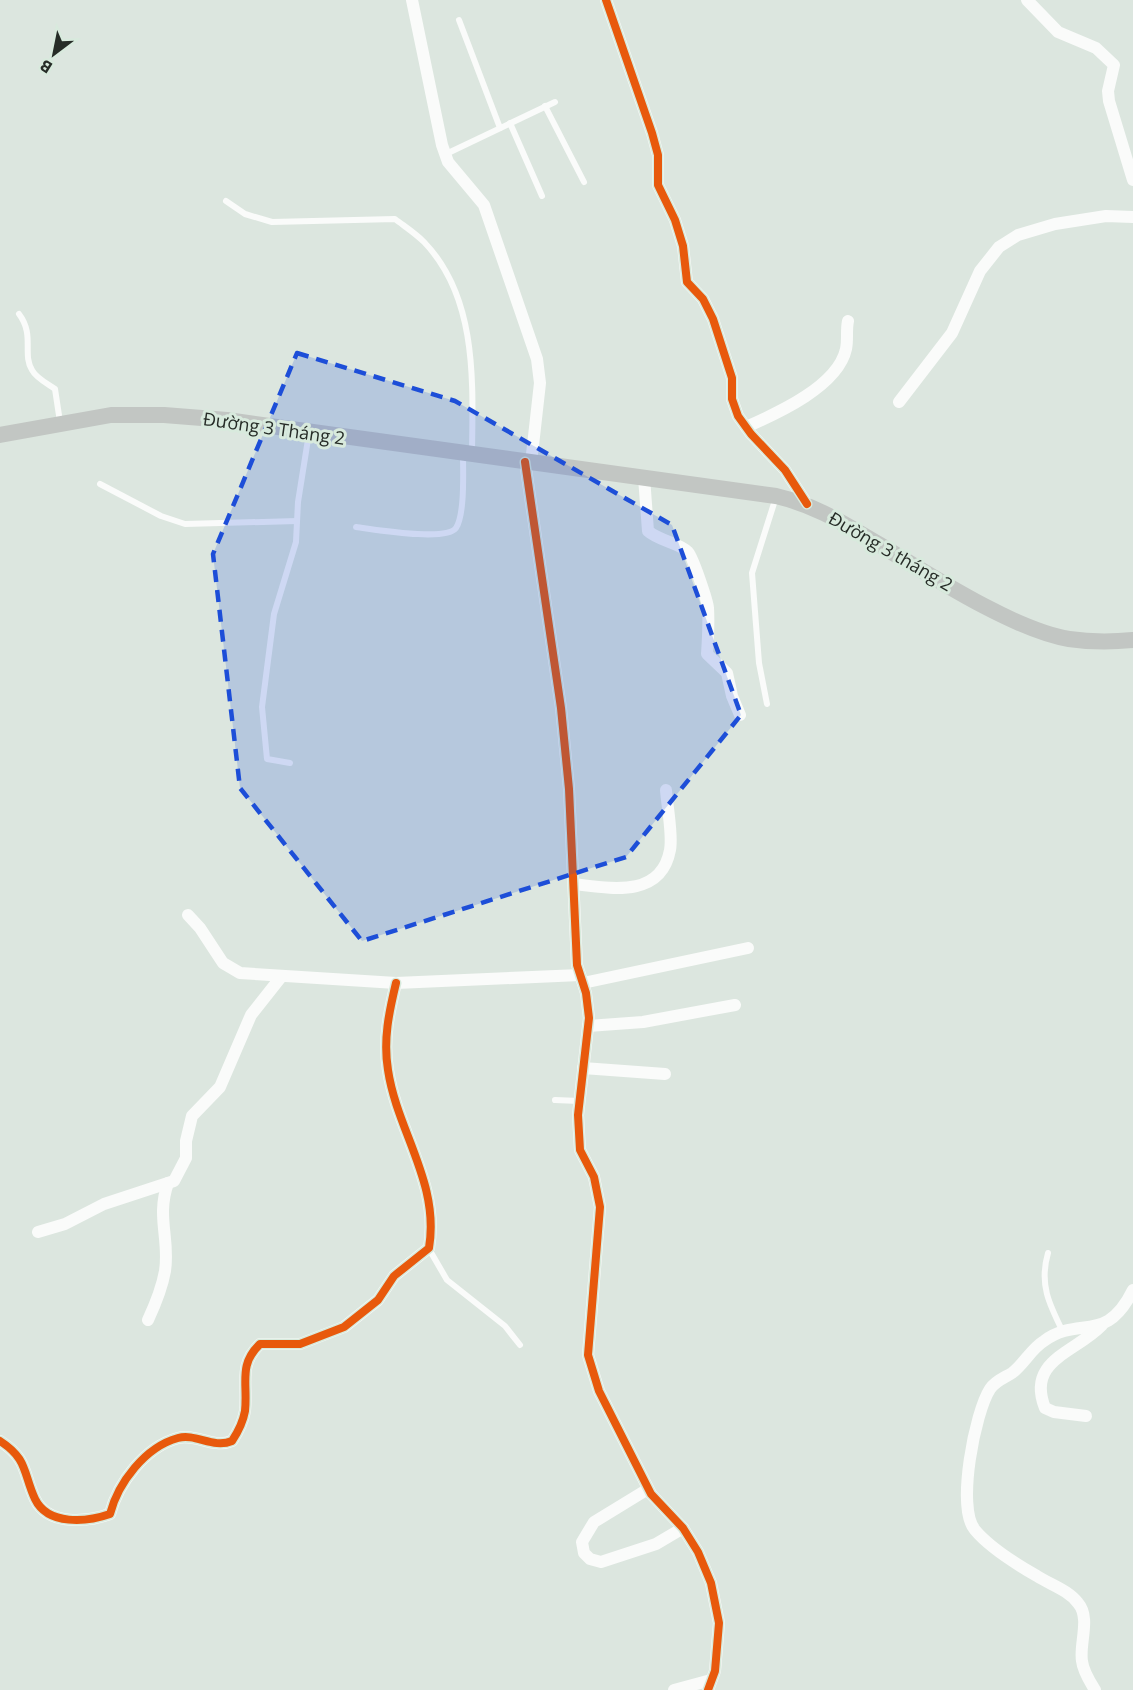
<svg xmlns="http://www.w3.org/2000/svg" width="1133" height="1690" viewBox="0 0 1133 1690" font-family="'Open Sans',sans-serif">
<rect width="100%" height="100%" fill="#dce6df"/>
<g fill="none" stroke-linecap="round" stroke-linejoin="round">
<!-- service -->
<g stroke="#fafbfa" stroke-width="6">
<polyline points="459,20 500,128"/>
<polyline points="545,106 584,182"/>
<polyline points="510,123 542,196"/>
<polyline points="446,154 555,102"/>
<path d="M226 201 245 214 272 222 395 219C404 226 415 233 424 242 477 297 473 381 472 451"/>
<path d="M19 314C35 335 22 354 32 370 36 378 48 384 55 389L60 422"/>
<polyline points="100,484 161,516 185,524 297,521"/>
<path d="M356 527C373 529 446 542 456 528 465 514 463 472 463 454"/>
<polyline points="767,704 759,663 752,573 776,497"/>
<polyline points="290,763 267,759 262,707 274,614 296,542 298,502 309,433"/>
<polyline points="555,1100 579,1101"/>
<polyline points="429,1249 447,1280 505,1326 520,1345"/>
<path d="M1048 1253C1039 1284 1049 1304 1063 1332"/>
</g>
<!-- minor -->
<g stroke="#fafbfa" stroke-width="12">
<polyline points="412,0 442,145 448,162 484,205 537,359 540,383 531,463"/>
<polyline points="606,0 652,133 658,155 658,185 675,220 683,246 687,282 703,299 713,319 732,378 732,399 738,416 751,434 785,470 807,504"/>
<polyline points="1027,0 1058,32 1096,48 1114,65 1108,91 1109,101 1133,180"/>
<polyline points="899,402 952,333 980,271 999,247 1018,235 1055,224 1106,216 1133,217"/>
<path d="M746 427C778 413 838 386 846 349 848 340 846 330 848 321"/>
<polyline points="525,462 561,708 569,789 577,965 586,993 589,1018 578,1115 580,1150 594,1177 600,1207 588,1355 599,1391 651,1494 683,1528 698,1552 711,1583 719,1623 715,1671 708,1690"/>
<path d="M644 477 648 531C659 541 680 543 688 552 692 555 708 602 708 608 709 623 708 639 707 654L727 673 732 696 740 715"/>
<path d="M574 884C609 888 661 899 670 850 673 835 667 806 666 790"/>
<polyline points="188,915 200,928 223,963 240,973 396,983 580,975"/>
<polyline points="583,983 748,948"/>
<polyline points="588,1026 643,1022 735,1005"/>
<polyline points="583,1068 665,1074"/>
<polyline points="38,1232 65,1224 104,1204 174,1181 186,1158 186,1141 192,1116 220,1087 251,1015 281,977"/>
<path d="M148 1320C155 1305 162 1288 165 1271 170 1239 156 1217 168 1183"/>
<path d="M1086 1416 1054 1412 1045 1408C1026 1360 1075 1353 1102 1325"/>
<path d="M0 1441C28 1459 23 1473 35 1499 48 1526 87 1522 110 1514 118 1483 145 1447 178 1438 196 1433 213 1449 232 1441 238 1432 243 1422 245 1411 248 1383 238 1365 260 1344H300L344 1327 378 1300 394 1276 429 1248C440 1183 397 1131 388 1070 383 1040 389 1012 396 983"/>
<polyline points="648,1489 594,1522 582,1542 584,1553 590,1559 601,1562 656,1544 683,1528"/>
<polyline points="674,1690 711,1680"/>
<path d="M1095 1690C1090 1682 1083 1671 1082 1661 1079 1644 1091 1618 1078 1603 1068 1590 1051 1585 1037 1576 1016 1564 990 1548 975 1530 956 1508 975 1412 990 1389 995 1381 1004 1378 1012 1373 1024 1364 1031 1349 1044 1341 1080 1315 1106 1345 1133 1290"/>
</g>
<!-- secondary -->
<path stroke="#c2c6c3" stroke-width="16" d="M0 435 111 415H164L227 420 776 496C818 506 844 524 880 545 928 574 1014 630 1069 639 1090 642 1112 642 1133 640"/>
<!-- cycleway casing -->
<g stroke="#d8eadd" stroke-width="11">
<g id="cycleway">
<polyline points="606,0 652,133 658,155 658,185 675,220 683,246 687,282 703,299 713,319 732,378 732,399 738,416 751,434 785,470 807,504"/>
<polyline points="525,462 561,708 569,789 577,965 586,993 589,1018 578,1115 580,1150 594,1177 600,1207 588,1355 599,1391 651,1494 683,1528 698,1552 711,1583 719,1623 715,1671 708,1690"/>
<path d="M0 1441C28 1459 23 1473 35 1499 48 1526 87 1522 110 1514 118 1483 145 1447 178 1438 196 1433 213 1449 232 1441 238 1432 243 1422 245 1411 248 1383 238 1365 260 1344H300L344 1327 378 1300 394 1276 429 1248C440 1183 397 1131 388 1070 383 1040 389 1012 396 983"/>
</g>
</g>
<!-- cycleway -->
<use href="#cycleway" stroke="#e8590c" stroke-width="8"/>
</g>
<!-- marked area -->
<path fill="#1d4ed8" fill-opacity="0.2" stroke="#1d4ed8" stroke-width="4.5" stroke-dasharray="12 8" stroke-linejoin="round" d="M297 353 455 401 672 525 741 715 626 857 362 941 240 788 213 554Z"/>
<g text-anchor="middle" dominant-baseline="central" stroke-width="6" stroke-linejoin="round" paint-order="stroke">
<!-- street labels -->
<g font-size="18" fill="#262c27" stroke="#d8eadd">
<text transform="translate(274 428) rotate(8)">Đường 3 Tháng 2</text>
<text transform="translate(891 551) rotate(30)">Đường 3 tháng 2</text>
</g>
</g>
<!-- north arrow -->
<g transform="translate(54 54) rotate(212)" stroke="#d8eadd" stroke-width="4.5" paint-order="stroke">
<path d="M0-4.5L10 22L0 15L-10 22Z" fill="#262c27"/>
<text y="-9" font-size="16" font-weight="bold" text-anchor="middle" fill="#262c27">B</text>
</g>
</svg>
